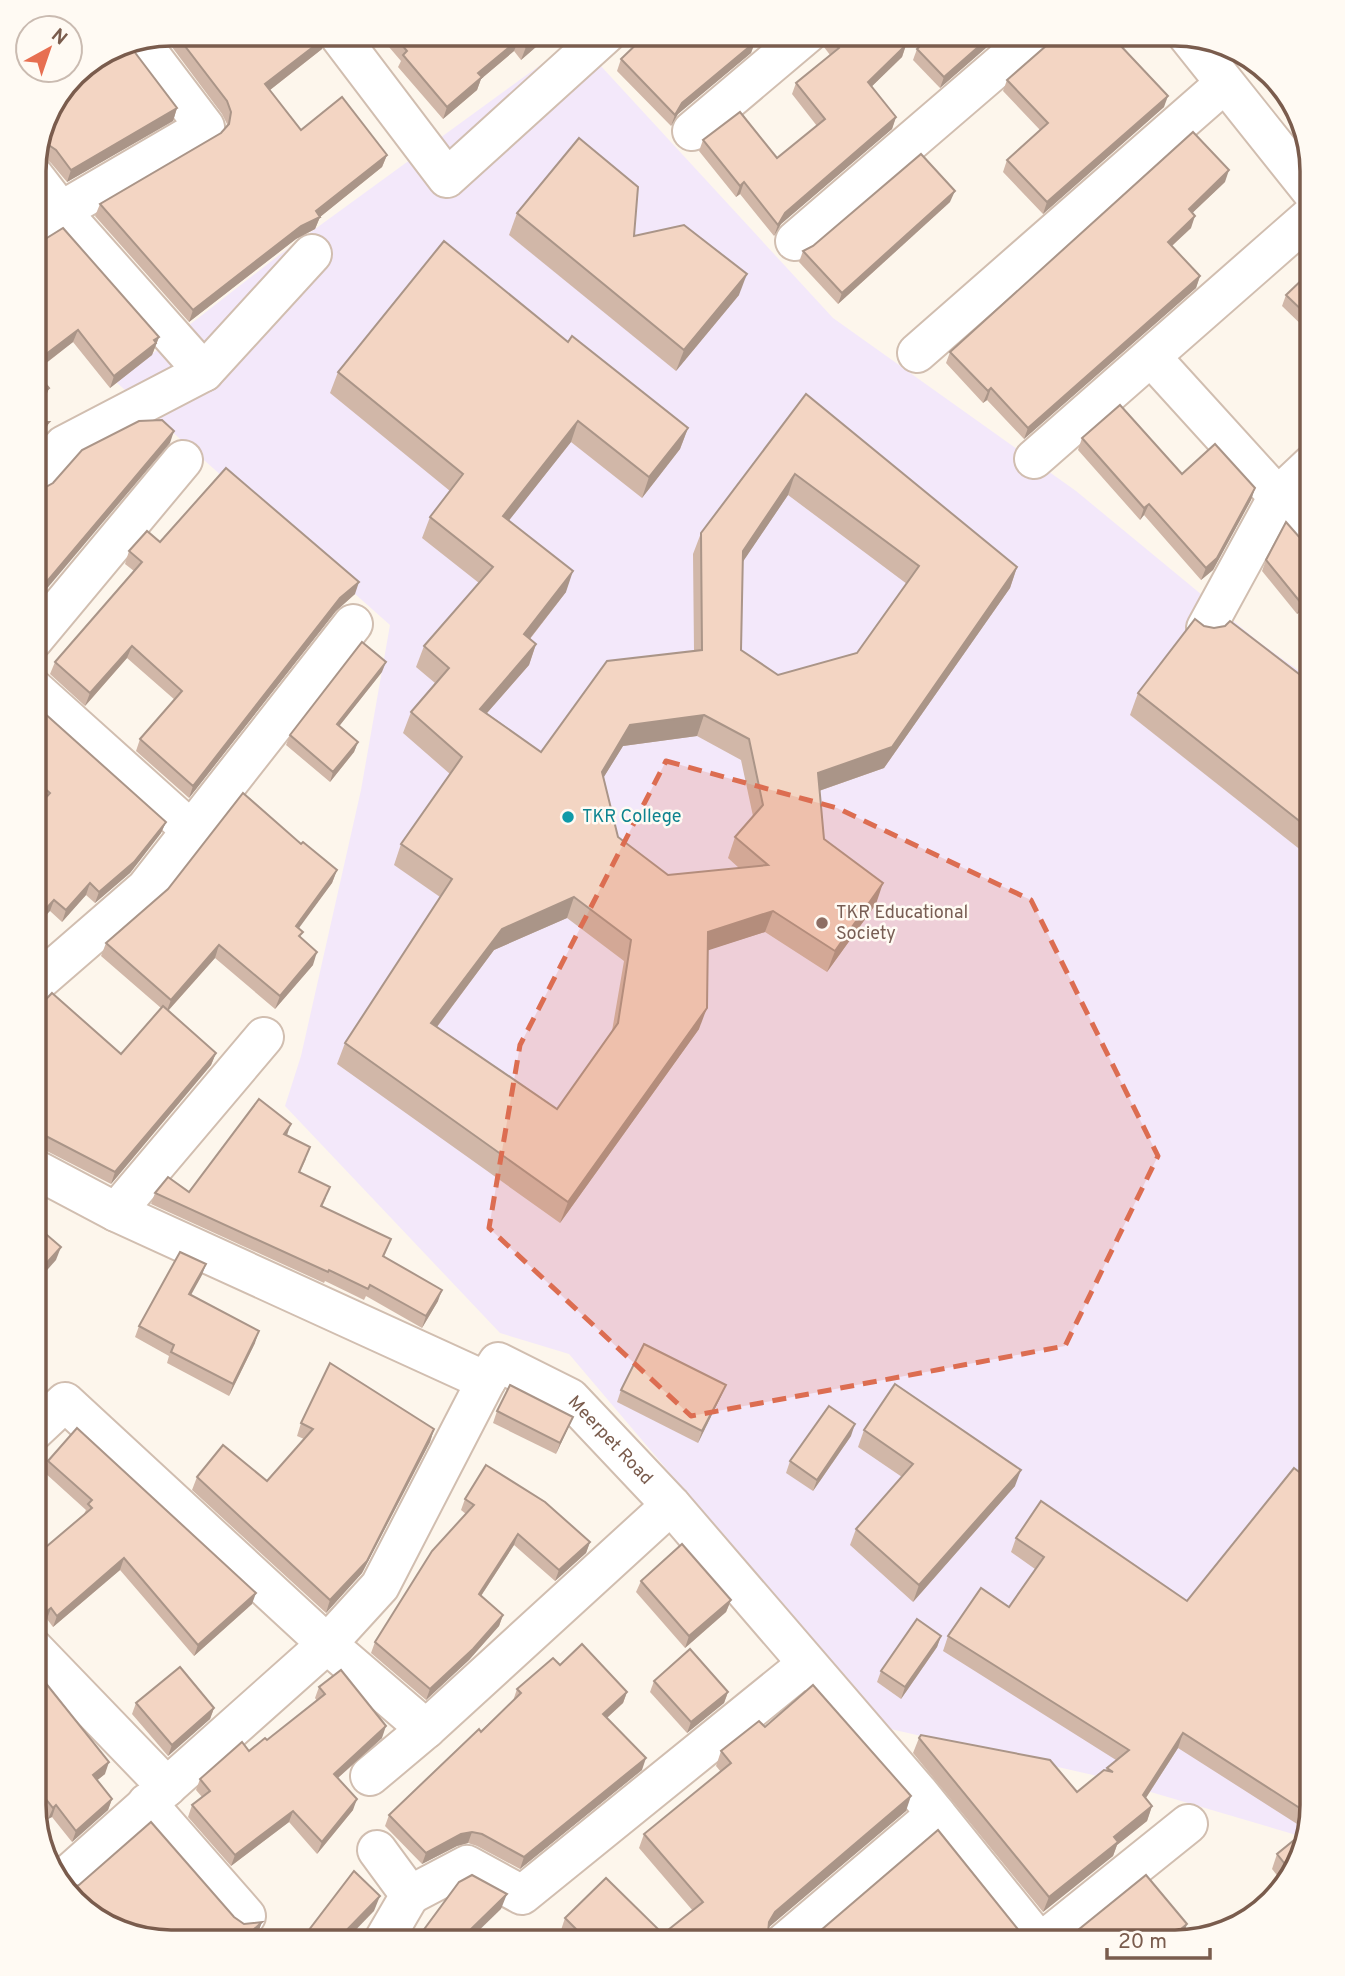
<svg xmlns="http://www.w3.org/2000/svg" width="1345" height="1976" viewBox="0 0 1345 1976" font-family="Overpass,sans-serif">
<rect width="100%" height="100%" fill="#fdf6ec"/>
<!-- education -->
<polygon fill="#f3e8fa" points="576,39 833,318 1076,491 1259,642 1312,680 1312,1805 1303,1837 1093,1775 886,1728 569,1354 500,1333 285,1106 301,1056 361,790 390,625 116,382 278,256"/>
<g fill="none" stroke-linecap="round" stroke-linejoin="round">
<!-- minor casing -->
<g stroke="#d1beb0" stroke-width="42">
<g id="minor">
<polyline points="337,33 447,178 607,33"/>
<polyline points="1186,34 1312,192"/>
<polyline points="692,131 808,33"/>
<polyline points="34,176 61,211 204,372"/>
<polyline points="34,232 61,211 205,127 139,40"/>
<polyline points="795,241 1037,33"/>
<polyline points="917,353 1224,84"/>
<polyline points="1152,358 1312,534"/>
<polyline points="1034,459 1312,215"/>
<polyline points="33,480 64,445 204,372 312,254"/>
<polyline points="1206,628 1278,496 1312,464"/>
<polyline points="33,640 183,460"/>
<polyline points="33,688 191,830"/>
<polyline points="33,986 146,888 353,624"/>
<path id="s1" d="M33 1168 116 1212 486 1381 498 1362 570 1398 671 1505 919 1793 1040 1943"/>
<polyline points="116,1212 264,1037"/>
<polyline points="33,1432 65,1402 327,1644 426,1729"/>
<polyline points="33,1648 167,1787"/>
<polyline points="370,1776 426,1729 671,1505"/>
<polyline points="147,1803 246,1916"/>
<polyline points="377,1850 410,1895 382,1943"/>
<polyline points="60,1882 327,1644 380,1586 486,1381"/>
<polyline points="410,1895 467,1865 522,1895 807,1664"/>
<polyline points="784,1943 936,1814"/>
<polyline points="1040,1943 1188,1824"/>
</g>
</g>
<!-- minor -->
<use href="#minor" stroke="#fff" stroke-width="38"/>
</g>
<!-- wall -->
<g fill="#d1b7a8" fill-rule="evenodd">
<polygon points="171,33 325,33 322,49 270,90 301,130 387,155 382,167 320,217 315,229 296,239 189,322 95,216 100,204 221,133 226,127 227,124 222,114 163,35"/>
<polygon points="377,33 552,33 521,60 514,51 481,79 477,90 443,119 398,67 401,61"/>
<polygon points="933,33 1003,33 940,88 913,60 917,49"/>
<polygon points="1058,33 1138,34 1123,48 1164,107 1043,214 1003,172 1007,160 1040,130 1003,91 1007,80 1055,38"/>
<polygon points="828,36 906,45 902,57 871,87 896,117 892,129 781,224 774,236 740,194 736,197 699,151 703,140 777,158 817,126 792,94 796,83 830,55 824,47"/>
<polygon points="755,42 751,53 678,114 671,126 617,71 621,59"/>
<polygon points="177,108 173,121 67,182 51,163 43,156 35,155 44,118"/>
<polygon points="1225,182 1192,213 1191,228 1172,246 1200,276 1196,288 1024,439 987,400 983,403 946,363 950,352"/>
<polygon points="950,202 838,304 799,262 803,251"/>
<polygon points="517,213 739,295 676,371 509,235"/>
<polygon points="34,240 159,337 152,355 110,388 73,342 35,372 49,388 44,401 33,409"/>
<polygon points="1312,280 1312,335 1282,306 1286,295"/>
<path d="M568 342 688 428 680 449 642 498 571 442 509 520 566 592 530 639 536 644 529 665 487 713 541 752 694 651 693 554 701 533 806 394 1017 567 1010 588 884 768 819 791 824 839 876 904 827 972 765 932 707 950 699 1029 560 1223 337 1064 345 1043 440 897 394 865 401 844 450 774 403 733 411 712 435 683 416 667 424 646 479 583 422 538 430 517 450 491 330 393 338 372ZM788 495 907 584 857 653 778 675 741 650 743 561ZM697 736 741 760 753 816 735 837 728 858 739 868 668 875 618 837 603 778 623 746ZM567 918 624 961 612 1031 557 1109 437 1027 494 950Z"/>
<polygon points="1082,438 1182,474 1255,488 1251,500 1213,570 1201,580 1144,515 1140,520 1078,450"/>
<polygon points="1300,538 1312,602 1297,614 1262,571 1266,560"/>
<polygon points="160,542 355,594 336,611 189,798 136,751 140,739 175,700 127,658 85,706 50,674 55,662 134,571 125,564 129,551"/>
<polygon points="1204,626 1312,684 1312,859 1130,715 1138,693"/>
<polygon points="382,672 339,726 358,742 354,752 330,782 286,745 290,735"/>
<polygon points="33,703 166,822 161,833 130,873 95,903 86,895 62,922 50,911 43,802 33,793"/>
<polygon points="301,844 337,870 332,883 298,928 301,938 313,965 275,1009 215,958 168,1011 216,1053 211,1065 111,1184 39,1147 33,1013 121,1054 161,1008 101,956 106,943"/>
<polygon points="287,1136 306,1159 300,1172 326,1198 322,1207 391,1239 384,1257 438,1301 422,1328 366,1296 364,1300 325,1281 324,1283 151,1204 155,1193 189,1192"/>
<polygon points="202,1275 190,1295 255,1343 229,1396 167,1363 169,1356 135,1337 139,1326"/>
<polygon points="726,1385 721,1396 698,1443 617,1402 621,1390"/>
<polygon points="497,1411 573,1417 568,1428 556,1454 493,1423"/>
<polygon points="301,1423 434,1429 430,1442 362,1573 326,1613 192,1490 197,1477 267,1481 304,1439 297,1436"/>
<polygon points="864,1430 1015,1486 913,1602 850,1545 856,1529 902,1477 858,1447"/>
<polygon points="851,1436 813,1491 786,1473 790,1461"/>
<polygon points="48,1461 252,1604 194,1656 120,1570 53,1627 47,1619 37,1627 33,1627 33,1558 84,1514 86,1510 44,1472"/>
<polygon points="465,1499 590,1542 586,1553 555,1581 514,1545 481,1596 503,1615 499,1626 469,1660 426,1700 371,1653 375,1642 466,1514 461,1510"/>
<polygon points="1016,1538 1187,1601 1312,1805 1305,1829 1178,1748 1146,1798 1152,1806 1147,1821 1117,1845 1113,1856 1043,1912 913,1753 919,1738 1077,1792 1106,1770 1107,1768 1116,1760 943,1651 948,1636 1009,1607 1035,1569 1011,1552"/>
<polygon points="641,1581 731,1600 726,1612 685,1648 636,1592"/>
<polygon points="941,1636 937,1647 901,1699 877,1682 881,1671"/>
<polygon points="560,1665 627,1692 623,1703 607,1718 642,1770 520,1869 477,1846 468,1843 457,1846 422,1864 385,1826 389,1815 513,1701 517,1689"/>
<polygon points="654,1681 728,1692 724,1703 687,1733 650,1692"/>
<polygon points="319,1687 382,1738 338,1778 353,1810 317,1854 289,1822 231,1866 188,1817 192,1805 202,1797 196,1790 200,1779 267,1740 317,1701 315,1698"/>
<polygon points="33,1690 105,1774 97,1780 112,1799 108,1810 72,1842 52,1817 48,1819 40,1809"/>
<polygon points="136,1703 214,1708 210,1719 168,1756 132,1714"/>
<polygon points="765,1727 906,1811 769,1927 768,1933 773,1943 569,1943 560,1933 565,1918 663,1934 693,1911 639,1848 644,1834 721,1772 716,1766 721,1751"/>
<polygon points="1277,1854 1293,1874 1284,1884 1272,1869"/>
</g>
<!-- shaded-wall -->
<g fill="#aa9588">
<polygon points="542,33 552,33 521,60 526,47"/>
<polygon points="994,33 1003,33 940,88 944,77"/>
<polygon points="1130,34 1138,34 1115,56 1119,44"/>
<polygon points="326,37 322,49 261,97 265,84"/>
<polygon points="519,39 514,51 481,79 477,90 443,119 447,107 478,73"/>
<polygon points="755,42 751,53 678,114 671,126 675,115 682,103"/>
<polygon points="906,45 902,57 864,94 868,82"/>
<polygon points="1168,96 1164,107 1043,214 1047,202"/>
<polygon points="177,108 173,121 67,182 71,170"/>
<polygon points="896,117 892,129 781,224 774,236 778,225 785,213"/>
<polygon points="387,155 382,167 320,217 315,229 296,239 189,322 193,310"/>
<polygon points="1229,170 1225,182 1185,220 1189,209"/>
<polygon points="744,182 740,194 736,197 740,186"/>
<polygon points="955,191 950,202 838,304 842,293"/>
<polygon points="1195,216 1191,228 1164,253 1168,242"/>
<polygon points="747,274 739,295 676,371 684,350"/>
<polygon points="1200,276 1196,288 1024,439 1028,428"/>
<polygon points="78,330 73,342 33,373 33,364"/>
<polygon points="159,337 152,355 110,388 114,376"/>
<polygon points="49,388 44,401 33,409 33,400"/>
<polygon points="991,388 987,400 983,403 988,391"/>
<polygon points="578,421 571,442 496,537 503,516"/>
<polygon points="49,422 44,434 33,446 33,439"/>
<polygon points="688,428 680,449 642,498 649,477"/>
<polygon points="174,431 170,443 33,605 33,598"/>
<polygon points="795,474 788,495 736,572 743,551"/>
<polygon points="1255,488 1251,500 1213,570 1201,580 1206,568"/>
<polygon points="1149,504 1144,515 1140,520 1144,508"/>
<polygon points="1017,567 1010,588 884,768 810,794 818,773"/>
<polygon points="573,571 566,592 517,655 524,634"/>
<polygon points="359,582 355,594 336,611 189,798 193,786 340,598"/>
<polygon points="1312,594 1312,602 1297,614 1301,603"/>
<polygon points="536,644 529,665 472,730 480,709"/>
<polygon points="132,646 127,658 85,706 90,693"/>
<polygon points="386,662 382,672 333,734 337,724"/>
<polygon points="704,715 697,736 623,746 594,793 602,772 630,725"/>
<polygon points="358,742 354,752 330,782 333,772"/>
<polygon points="166,822 161,833 130,873 95,903 99,892"/>
<polygon points="337,870 332,883 291,939 296,926"/>
<polygon points="90,883 86,895 62,922 66,910"/>
<polygon points="883,883 876,904 827,972 835,951"/>
<polygon points="574,897 567,918 494,950 424,1044 431,1023 502,929"/>
<polygon points="54,900 50,911 33,930 33,923"/>
<polygon points="773,911 765,932 700,953 708,932"/>
<polygon points="219,945 215,958 166,1013 171,1000"/>
<polygon points="317,952 313,965 275,1009 280,996"/>
<polygon points="707,1008 699,1029 560,1223 568,1202"/>
<polygon points="216,1053 211,1065 111,1184 115,1172"/>
<polygon points="291,1124 287,1135 280,1145 284,1134"/>
<polygon points="36,1134 44,1135 39,1147 33,1146 33,1135"/>
<polygon points="61,1247 56,1260 33,1286 33,1278"/>
<polygon points="206,1264 202,1275 185,1306 189,1294"/>
<polygon points="442,1290 438,1301 422,1328 426,1316"/>
<polygon points="259,1331 255,1343 229,1396 233,1384"/>
<polygon points="39,1362 34,1375 33,1376 33,1368"/>
<polygon points="726,1385 721,1396 698,1443 702,1431"/>
<polygon points="573,1417 568,1428 556,1454 560,1443"/>
<polygon points="855,1424 851,1436 813,1491 817,1480"/>
<polygon points="434,1429 430,1442 362,1573 326,1613 330,1600"/>
<polygon points="1021,1470 1015,1486 913,1602 919,1585"/>
<polygon points="518,1534 514,1545 475,1605 479,1594"/>
<polygon points="590,1542 586,1553 555,1581 559,1570"/>
<polygon points="124,1558 120,1570 53,1627 57,1616"/>
<polygon points="256,1593 252,1604 194,1656 198,1645"/>
<polygon points="731,1600 726,1612 685,1648 689,1636"/>
<polygon points="51,1608 47,1619 37,1627 33,1627 33,1616"/>
<polygon points="503,1615 499,1626 469,1660 426,1700 430,1689"/>
<polygon points="941,1636 937,1647 901,1699 905,1687"/>
<polygon points="627,1692 623,1703 599,1725 603,1714"/>
<polygon points="728,1692 724,1703 687,1733 691,1722"/>
<polygon points="214,1708 210,1719 168,1756 172,1745"/>
<polygon points="386,1726 382,1738 330,1785 334,1774"/>
<polygon points="1183,1733 1178,1748 1138,1810 1143,1795"/>
<polygon points="646,1758 642,1770 520,1869 524,1857"/>
<polygon points="109,1762 105,1774 89,1787 93,1775"/>
<polygon points="911,1796 906,1811 769,1927 763,1936 769,1922 775,1912"/>
<polygon points="45,1798 40,1809 35,1813 34,1807"/>
<polygon points="112,1799 108,1810 72,1842 76,1831"/>
<polygon points="357,1799 353,1810 317,1854 322,1842"/>
<polygon points="56,1805 52,1817 48,1819 53,1808"/>
<polygon points="1152,1806 1147,1821 1117,1845 1113,1856 1043,1912 1049,1897 1114,1837"/>
<polygon points="293,1811 289,1822 231,1866 235,1855"/>
<polygon points="472,1832 468,1843 457,1846 422,1864 426,1853 461,1834"/>
<polygon points="507,1894 501,1909 466,1943 468,1932"/>
<polygon points="380,1896 374,1911 343,1943 334,1943"/>
<polygon points="262,1922 257,1936 249,1942 240,1942"/>
<polygon points="1187,1924 1182,1939 1180,1930"/>
</g>
<!-- building -->
<g fill="#f3d5c3" stroke="#aa9588" stroke-width="2" fill-rule="evenodd">
<polygon points="175,33 325,33 326,37 265,84 301,130 342,97 387,155 316,211 320,217 301,226 193,310 100,204 221,133 229,124 231,112 227,101"/>
<polygon points="392,33 542,33 526,47 519,39 478,73 482,77 447,107 403,55 407,51"/>
<polygon points="648,33 747,33 755,42 682,103 675,115 621,59"/>
<polygon points="830,33 895,33 906,45 868,82 896,117 785,213 778,225 744,182 740,186 703,140 740,112 777,158 825,119 796,83 839,48 828,36"/>
<polygon points="933,33 994,33 944,77 917,49"/>
<polygon points="1059,33 1130,34 1119,44 1168,96 1047,202 1007,160 1048,123 1007,80 1055,38"/>
<polygon points="127,42 177,108 71,170 56,150 47,144 38,142 44,118 74,73 119,44"/>
<polygon points="1193,132 1229,170 1189,209 1195,216 1168,242 1200,276 1028,428 991,388 988,391 950,352"/>
<polygon points="579,138 638,187 634,236 684,225 747,274 684,350 517,213"/>
<polygon points="921,154 955,191 842,293 803,251 813,246"/>
<polygon points="63,228 159,337 154,340 156,343 114,376 78,330 33,364 34,285 37,283 34,278 34,240 42,241"/>
<path d="M444 241 568 342 572 336 688 428 649 477 578 421 503 516 573 571 524 634 536 644 480 709 541 752 607 661 702 650 701 533 806 394 1017 567 892 747 818 773 824 839 883 883 835 951 773 911 708 932 707 1008 568 1202 345 1043 452 879 401 844 462 757 411 712 449 668 424 646 493 567 430 517 463 474 338 372ZM795 474 919 566 857 653 778 675 741 650 743 551ZM704 715 749 739 763 805 735 837 768 865 668 875 618 837 602 772 630 725ZM574 897 631 940 618 1023 557 1109 431 1023 502 929Z"/>
<polygon points="1307,275 1312,280 1312,320 1286,295"/>
<polygon points="33,369 49,388 33,400"/>
<polygon points="1120,405 1182,474 1215,444 1255,488 1217,558 1206,568 1149,504 1144,508 1082,438"/>
<polygon points="162,420 174,431 33,598 33,489 44,488 53,483 82,450 139,421"/>
<polygon points="33,422 49,422 33,439"/>
<polygon points="226,468 359,582 340,598 193,786 140,739 182,691 132,646 90,693 55,662 142,562 129,551 147,531 160,542"/>
<polygon points="1286,522 1300,538 1312,543 1312,594 1301,603 1266,560"/>
<polygon points="1195,619 1204,626 1214,628 1225,626 1230,621 1312,684 1312,831 1138,693"/>
<polygon points="362,642 386,662 337,724 358,742 333,772 290,735"/>
<polygon points="33,703 166,822 134,862 99,892 90,883 66,910 54,900 33,923 33,812 50,793 33,778"/>
<polygon points="243,793 301,844 303,842 337,870 296,926 303,932 299,936 317,952 280,996 219,945 171,1000 106,943 168,889"/>
<polygon points="52,993 121,1054 163,1006 216,1053 115,1172 44,1135 36,1134 33,1135 33,1013"/>
<polygon points="259,1099 291,1124 284,1134 310,1147 299,1172 330,1187 321,1206 391,1239 383,1256 442,1290 426,1316 370,1285 368,1289 329,1270 328,1272 155,1193 168,1177 189,1192"/>
<polygon points="33,1223 61,1247 33,1278"/>
<polygon points="180,1252 206,1264 189,1294 259,1331 233,1384 171,1352 174,1345 139,1326"/>
<polygon points="644,1344 726,1385 702,1431 621,1390"/>
<polygon points="33,1357 39,1362 33,1368"/>
<polygon points="330,1363 434,1429 367,1561 330,1600 197,1477 223,1445 267,1481 313,1429 301,1423"/>
<polygon points="895,1384 1021,1470 919,1585 856,1529 913,1464 864,1430"/>
<polygon points="510,1385 573,1417 560,1443 497,1411"/>
<polygon points="829,1406 855,1424 817,1480 790,1461"/>
<polygon points="77,1428 256,1593 198,1645 124,1558 57,1616 51,1608 41,1616 33,1616 33,1558 92,1508 88,1504 92,1500 48,1461"/>
<polygon points="486,1465 545,1502 590,1542 559,1570 518,1534 479,1594 503,1615 473,1649 430,1689 375,1642 432,1551 474,1505 465,1499"/>
<polygon points="1294,1468 1312,1482 1312,1805 1309,1814 1183,1733 1143,1795 1152,1806 1114,1837 1118,1842 1049,1897 919,1738 921,1735 1050,1760 1077,1792 1104,1770 1113,1772 1107,1768 1129,1750 948,1636 981,1588 1009,1607 1044,1557 1016,1538 1041,1501 1187,1601"/>
<polygon points="682,1544 731,1600 689,1636 641,1581"/>
<polygon points="917,1619 941,1636 905,1687 881,1671"/>
<polygon points="582,1644 627,1692 603,1714 646,1758 524,1857 482,1834 472,1832 461,1834 426,1853 389,1815 479,1729 481,1732 521,1693 517,1689 553,1658 560,1665"/>
<polygon points="690,1649 728,1692 691,1722 654,1681"/>
<polygon points="180,1667 214,1708 172,1745 136,1703"/>
<polygon points="341,1670 386,1726 334,1774 357,1799 322,1842 293,1811 235,1855 192,1805 210,1791 200,1779 242,1742 249,1751 265,1738 267,1740 325,1694 319,1687"/>
<polygon points="44,1681 109,1762 93,1775 112,1799 76,1831 56,1805 53,1808 45,1798 34,1807 33,1805 33,1690"/>
<polygon points="813,1685 911,1796 775,1912 769,1922 768,1933 773,1943 590,1943 565,1918 606,1878 663,1934 703,1902 644,1834 731,1763 721,1751 759,1721 765,1727"/>
<polygon points="151,1822 234,1917 244,1924 262,1922 240,1942 162,1942 102,1924 68,1890 79,1885"/>
<polygon points="938,1830 1029,1943 806,1943"/>
<polygon points="1304,1832 1293,1874 1277,1854"/>
<polygon points="354,1871 380,1896 334,1943 299,1943"/>
<polygon points="472,1875 507,1894 468,1932 478,1943 414,1943 459,1882"/>
<polygon points="1146,1875 1187,1924 1180,1930 1187,1939 1174,1943 1062,1943"/>
</g>
<!-- marked area -->
<path fill="#dc6d51" fill-opacity="0.2" stroke="#dc6d51" stroke-width="5" stroke-dasharray="14 9" stroke-linejoin="round" d="M666 761 837 808 1031 900 1158 1156 1065 1346 691 1416 489 1228 520 1045Z"/>
<!-- markers -->
<circle fill="#0f9aa8" stroke="#fffaf3" stroke-width="2.5" cx="568" cy="817" r="7"/>
<circle fill="#8d6e63" stroke="#fffaf3" stroke-width="2.5" cx="822" cy="923" r="7"/>
<g text-anchor="middle" dominant-baseline="central" stroke-width="5" stroke-linejoin="round" paint-order="stroke">
<!-- culture labels -->
<g font-size="18" fill="#0d838f" stroke="#fffaf3" text-anchor="start">
<text x="582" y="817">TKR College</text>
</g>
<!-- education labels -->
<g font-size="18" fill="#785e54" stroke="#fffaf3" text-anchor="start">
<text x="836" y="913">TKR Educational<tspan x="836" dy="21">Society</tspan></text>
</g>
<!-- street labels -->
<g font-size="18" fill="#7a5c4d" stroke="#fffaf3">
<text stroke="none"><textPath href="#s1" startOffset="662">Meerpet Road</textPath></text>
</g>
</g>
<!-- crop -->
<path d="M0 0H1345V1976H0ZM171 46H1175A125 125 0 0 1 1300 171V1805A125 125 0 0 1 1175 1930H171A125 125 0 0 1 46 1805V171A125 125 0 0 1 171 46Z" fill="#fffaf3" fill-rule="evenodd"/>
<path fill="none" stroke="#7a5c4d" stroke-width="3.5" d="M171 46H1175A125 125 0 0 1 1300 171V1805A125 125 0 0 1 1175 1930H171A125 125 0 0 1 46 1805V171A125 125 0 0 1 171 46Z"/>
<!-- north arrow -->
<g transform="translate(49 49) rotate(40)"><circle r="33" fill="#fffaf3" stroke="#cabbb1" stroke-width="2"/>
<path d="M0-5L12 26L0 18L-12 26Z" fill="#e76f51"/>
<text y="-10" font-size="19" font-weight="bold" text-anchor="middle" fill="#7a5c4d">N</text>
</g>
<!-- scale -->
<path d="M1107 1948v10h103v-10" fill="none" stroke="#7a5c4d" stroke-width="3.5"/>
<text x="1118" y="1948" font-size="21" fill="#7a5c4d" stroke="#fffaf3" stroke-width="5" paint-order="stroke">20 m</text>
</svg>
